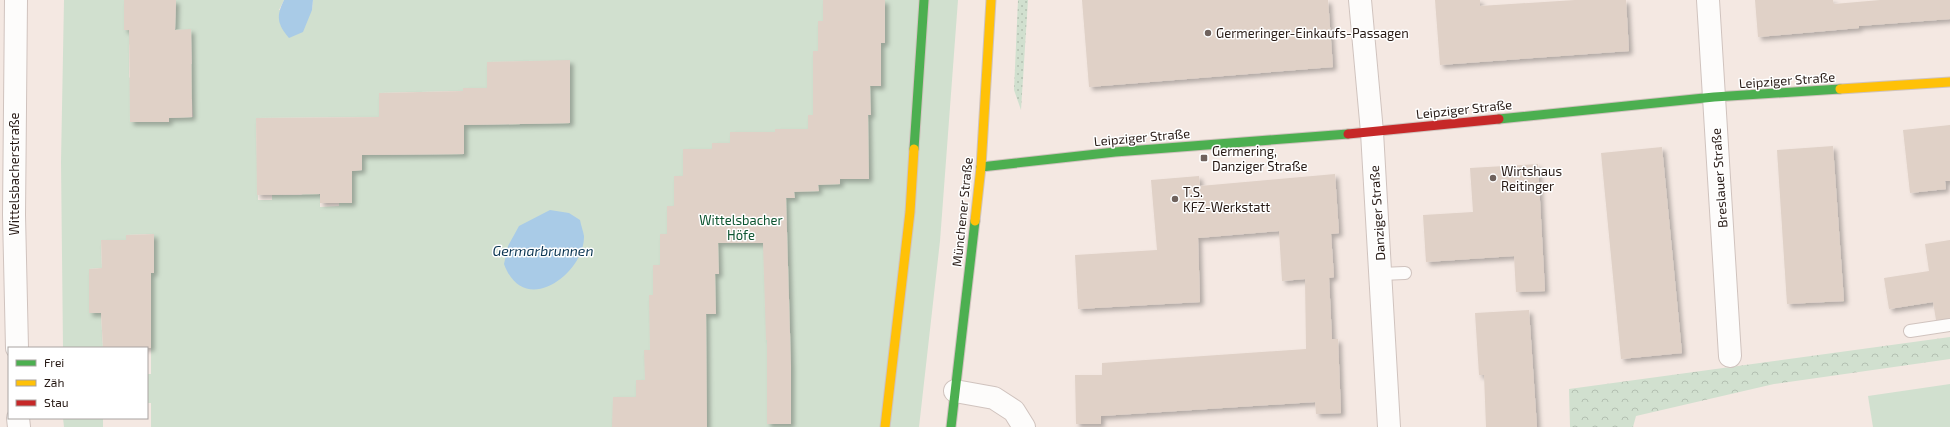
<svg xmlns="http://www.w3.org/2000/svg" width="1950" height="427" viewBox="0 0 1950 427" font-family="'Exo 2',sans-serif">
<defs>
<pattern id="grass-dots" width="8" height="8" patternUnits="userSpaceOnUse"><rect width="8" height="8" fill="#d1e0cf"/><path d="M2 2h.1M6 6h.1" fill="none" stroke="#b3c0b1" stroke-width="1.8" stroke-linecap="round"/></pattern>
<pattern id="forest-crowns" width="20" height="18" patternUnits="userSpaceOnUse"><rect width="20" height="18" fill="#d1e0cf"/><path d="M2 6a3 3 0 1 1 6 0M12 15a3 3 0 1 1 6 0" fill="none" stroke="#b3c0b1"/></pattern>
<filter id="shadow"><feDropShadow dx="3.5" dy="3.5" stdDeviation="2" flood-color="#0004"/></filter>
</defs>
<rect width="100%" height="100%" fill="#f4e8e2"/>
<!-- grass -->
<polygon fill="url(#grass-dots)" points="1018,0 1028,0 1021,110 1014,90"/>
<!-- forest -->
<polygon fill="url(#forest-crowns)" points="1950,337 1950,359 1774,384 1636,416 1633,427 1570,427 1569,389"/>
<!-- green -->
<g fill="#d1e0cf" fill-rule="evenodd">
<path d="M64 0H124V30L141 31 129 45V77L169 118 193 117 192 99H177V65L192 64 191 30H175L176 0H284L279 10H312L313 0H958L940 241 919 427H151V403H147V374H151V304L138 273H154V234L126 235V240H101L102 268 89 269V313H101L103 348H63L61 162ZM570 61V123L464 125V154L362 155V170L352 171V203H339V206L320 207V184L301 195H272V200H258L256 118 379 117V93L463 91V88H487V62Z"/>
<polygon points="1950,384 1950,427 1873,427 1868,396"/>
<polygon points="63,418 103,418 103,427 64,427"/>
</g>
<!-- water -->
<g fill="#a9cbe7">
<path d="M284 0H313L312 10 303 32 289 38C277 24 276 16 284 0Z"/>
<path d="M550 210 569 213 580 220C581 225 583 231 584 236 585 273 524 319 504 264L508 246 519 226Z"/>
</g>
<!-- building -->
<g fill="#e0d1c7" filter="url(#shadow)">
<polygon points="124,0 176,0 175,30 191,29 192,117 169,118 169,122 130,122 129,30 124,30"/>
<polygon points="823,0 885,0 885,43 881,43 881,86 870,86 871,115 868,115 869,179 840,179 840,184 818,185 819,191 794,192 795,198 786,198 791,366 791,424 767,424 767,340 766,340 763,243 718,243 719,274 715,274 716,314 706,314 707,427 612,427 613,397 636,397 636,380 645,380 644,350 650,350 649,295 653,295 653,265 660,265 660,234 667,234 667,206 674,206 674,176 683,176 683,149 712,149 712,143 730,143 730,132 775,132 775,129 808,129 808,115 813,115 813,51 818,51 818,21 823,21"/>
<polygon points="1082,0 1328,0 1333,67 1089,87"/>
<polygon points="1435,0 1480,0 1480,6 1575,0 1626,0 1629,51 1440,65"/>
<polygon points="1755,0 1833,0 1834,4 1880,0 1950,0 1950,19 1859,26 1859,28 1758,37"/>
<polygon points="570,60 570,123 464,125 464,154 362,155 362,170 352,171 352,203 320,203 320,194 257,195 256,118 379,117 379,93 463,91 463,88 487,88 487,62"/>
<polygon points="1950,125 1950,181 1945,181 1946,189 1910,193 1903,130"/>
<polygon points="1833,146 1844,301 1787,304 1777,150"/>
<polygon points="1662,147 1682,353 1621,359 1601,153"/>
<polygon points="1538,164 1545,291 1516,292 1514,256 1426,262 1423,215 1473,212 1470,168"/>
<polygon points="1335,174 1339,233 1331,234 1334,277 1329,278 1332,339 1338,339 1341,413 1316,414 1315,402 1101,416 1101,424 1076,424 1075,375 1102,375 1102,363 1306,349 1305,279 1282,281 1279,231 1198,238 1200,302 1078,309 1075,255 1157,250 1151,180 1199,176 1200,186"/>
<polygon points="154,234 154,273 151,273 151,348 103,348 101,313 89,313 89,269 102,268 101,240 126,240 126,235"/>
<polygon points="1950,240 1950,318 1936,320 1933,302 1889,309 1884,278 1929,271 1925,244"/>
<polygon points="1529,310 1537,427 1486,427 1484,375 1479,375 1475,313"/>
</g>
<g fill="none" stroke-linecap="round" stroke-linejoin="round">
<!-- lane casing -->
<g stroke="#d0c3be" stroke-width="14">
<g id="lane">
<polyline points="1381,274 1405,273"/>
<polyline points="1910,331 1950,325"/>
</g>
</g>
<!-- street casing -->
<g stroke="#d0c3be" stroke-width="24">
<g id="street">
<polyline points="16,0 14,215 17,348"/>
<polyline points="1360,0 1372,132 1389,427"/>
<polyline points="1708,0 1730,356"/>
<polyline points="955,391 994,398 1014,411 1024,427"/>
<polyline points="18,418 19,427"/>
</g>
</g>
<!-- fast casing -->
<g stroke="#d0c3be" stroke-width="11">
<g id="fast">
<polyline points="1499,119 1714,97 1840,89"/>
<polyline points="914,149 924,0"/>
<polyline points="981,167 1115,152 1348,134"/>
<polyline points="951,427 975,221"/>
</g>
</g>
<!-- slow casing -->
<g stroke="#d0c3be" stroke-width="11">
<g id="slow">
<polyline points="1840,89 1950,82"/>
<polyline points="975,221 981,167 991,0"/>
<polyline points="885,427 910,212 914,149"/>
</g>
</g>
<!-- jam casing -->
<g stroke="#d0c3be" stroke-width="11">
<polyline id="jam" points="1348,134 1499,119"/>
</g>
<!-- lane -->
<use href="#lane" stroke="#fdfcfb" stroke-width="12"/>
<!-- street -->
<use href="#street" stroke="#fdfcfb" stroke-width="22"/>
<!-- fast -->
<use href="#fast" stroke="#4caf50" stroke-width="9"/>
<!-- slow -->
<use href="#slow" stroke="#ffc107" stroke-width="9"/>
<!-- jam -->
<use href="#jam" stroke="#c62828" stroke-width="9"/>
</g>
<!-- markers -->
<g fill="#6f625d" stroke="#fff" stroke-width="1.5">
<circle cx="1208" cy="33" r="4"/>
<rect x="1200" y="154" width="8" height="8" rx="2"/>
<circle cx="1493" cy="178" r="4"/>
<circle cx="1175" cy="199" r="4"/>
</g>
<g text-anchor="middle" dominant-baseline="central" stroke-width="3" stroke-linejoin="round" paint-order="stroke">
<!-- poi labels -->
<g font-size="13" fill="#271a15" stroke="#fff" text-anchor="start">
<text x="1216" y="33">Germeringer-Einkaufs-Passagen</text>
<text x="1212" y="151">Germering,<tspan x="1212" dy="15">Danziger Straße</tspan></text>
<text x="1501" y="171">Wirtshaus<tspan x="1501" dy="15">Reitinger</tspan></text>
<text x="1183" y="192">T.S.<tspan x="1183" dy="15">KFZ-Werkstatt</tspan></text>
</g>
<!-- street labels -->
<g font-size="13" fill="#271a15" stroke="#fff">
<text transform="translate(1787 80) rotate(-4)">Leipziger Straße</text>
<text transform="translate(1464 109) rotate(-6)">Leipziger Straße</text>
<text transform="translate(1142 137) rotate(-5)">Leipziger Straße</text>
<text transform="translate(14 174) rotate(-90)">Wittelsbacherstraße</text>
<text transform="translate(1719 178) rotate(-94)">Breslauer Straße</text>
<text transform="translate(962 212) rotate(-84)">Münchener Straße</text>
<text transform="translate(1377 213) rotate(-94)">Danziger Straße</text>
</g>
<!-- park labels -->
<g font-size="13" fill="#0e5531" stroke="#fff">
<text x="741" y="220">Wittelsbacher<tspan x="741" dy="15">Höfe</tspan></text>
</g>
<!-- water labels -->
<g font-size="14" font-style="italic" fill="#0b3552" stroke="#fff">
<text x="543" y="250">Germarbrunnen</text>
</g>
</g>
<!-- legend -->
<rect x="8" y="347" width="140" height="72" fill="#ffffff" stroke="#a9a3a1"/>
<rect x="16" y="360" width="20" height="6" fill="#4caf50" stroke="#a9a3a1"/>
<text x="44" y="367" font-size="12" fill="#271a15">Frei</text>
<rect x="16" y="380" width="20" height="6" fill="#ffc107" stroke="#a9a3a1"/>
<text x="44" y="387" font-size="12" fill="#271a15">Zäh</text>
<rect x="16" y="400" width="20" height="6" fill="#c62828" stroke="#a9a3a1"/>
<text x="44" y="407" font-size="12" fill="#271a15">Stau</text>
</svg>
